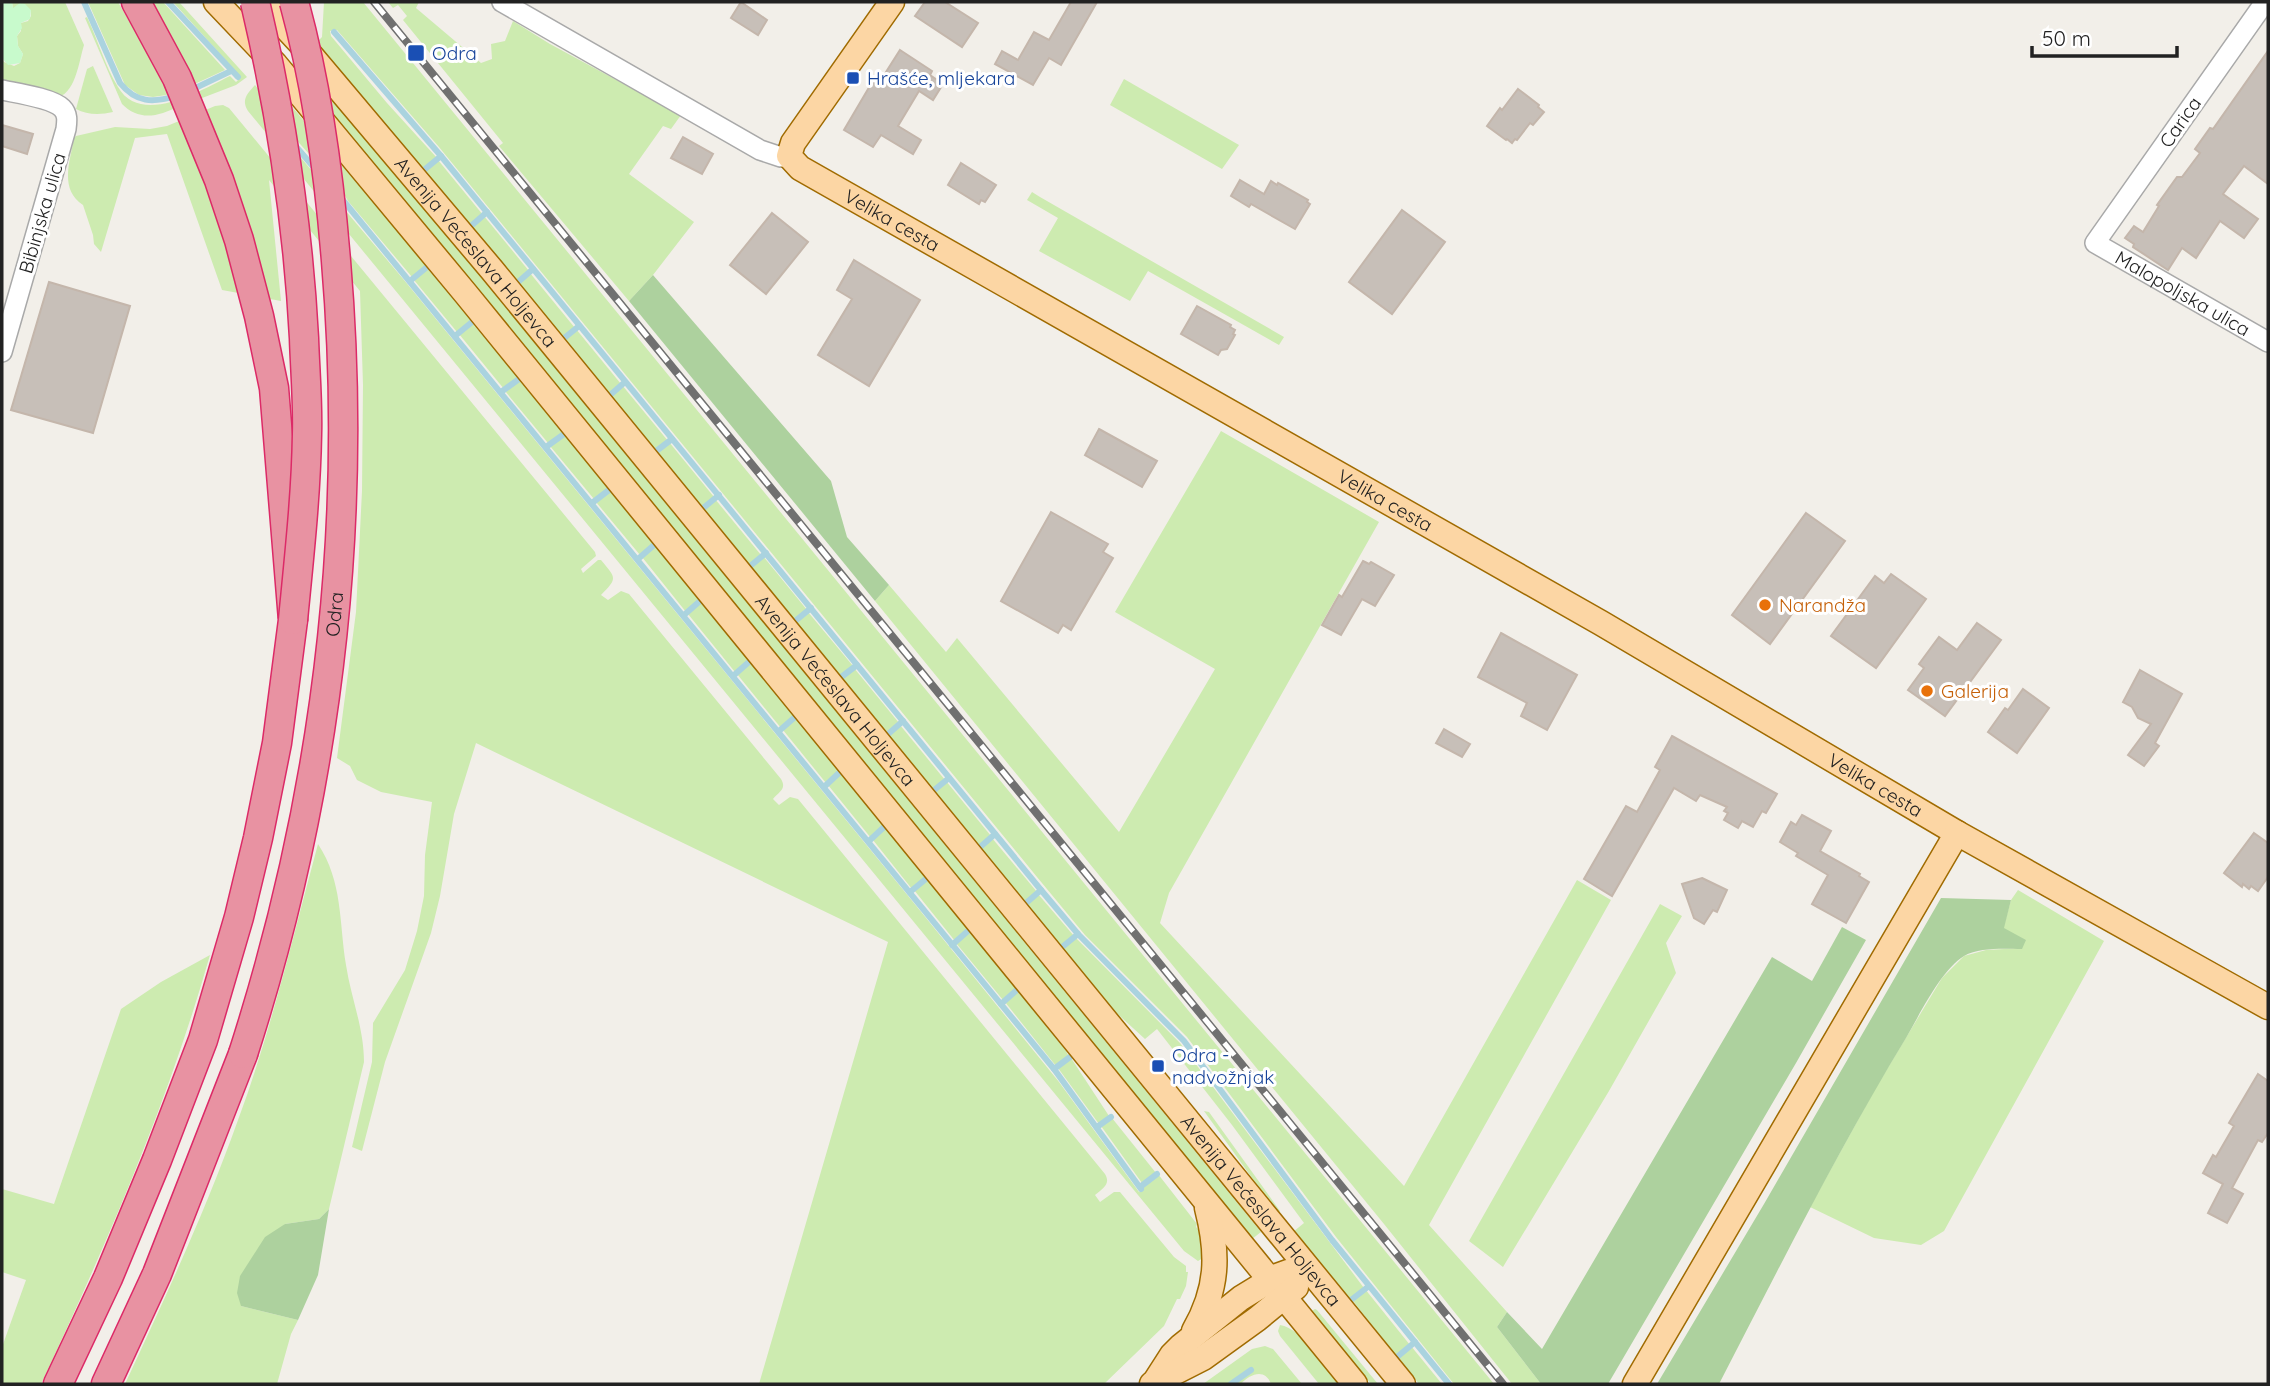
<svg xmlns="http://www.w3.org/2000/svg" width="2270" height="1386" viewBox="0 0 2270 1386" font-family="Quicksand,sans-serif">
<rect width="100%" height="100%" fill="#f2efe9"/>
<!-- grass -->
<g fill="#cdebb0">
<path d="M12 2H65L84 45C79 61 76 91 59 97L2 82V58L4 62 14 66 20 63 23 54 18 46 17 36 21 31V23L28 21 31 16V10H13Z"/>
<polygon points="88,2 118,2 153,62 146,2 163,2 225,70 173,94 153,97 139,95 125,85"/>
<path d="M173 2H179L247 77 236 85 163 113C147 118 134 116 122 104L85 18 87 17C98 40 105 66 118 87 141 127 201 90 230 76L236 82 241 77Z"/>
<polygon points="324,2 363,2 1494,1384 1454,1384 1336,1237 1187,1037 1085,935 1037,877 439,147 337,30 330,31 331,36 387,103 437,158 423,169 316,43 322,37"/>
<polygon points="388,2 419,2 416,8 481,63 492,59 491,44 505,41 513,21 550,44 681,115 671,129 663,126 629,174 694,222 653,275 629,301 499,146 503,143 403,20 407,16 398,5 393,8"/>
<polygon points="298,58 394,171 661,497 1261,1232 1252,1239 289,66"/>
<path d="M93 66 113 112C100 115 87 115 76 109L87 69Z"/>
<polygon points="1124,79 1239,145 1222,169 1110,105"/>
<path d="M271 82 426 265 412 277 348 201 343 192 284 126 280 133 404 280 909 897 1059 1082 1139 1192 1158 1174 1197 1224 1196 1227 1198 1229 1200 1228 1208 1255 1198 1261 1184 1251 248 111C241 100 247 94 255 85L260 91Z"/>
<path d="M223 105 229 108 595 552 596 556 581 569 583 573 598 560H601C616 578 618 578 601 595L608 600 621 591 629 594 781 779C787 789 779 792 773 799L779 805 790 797 798 799 1105 1174C1111 1184 1103 1188 1095 1195L1100 1202 1114 1192H1120L1174 1257 1186 1266V1272H1188L1186 1286 1180 1299H1177L1164 1326 1104 1384H759L888 942 476 743 454 814 440 896 431 933 385 1062 362 1151 352 1147 372 1062 373 1023 405 970 417 931 424 896 425 855 432 802 381 792 357 780 350 766 337 758 356 612 362 491 363 385 360 291 269 180 281 301 222 290 167 134 135 138 101 252 94 244 93 235 83 205C59 189 70 162 74 138L76 136 115 127 150 129 167 126 215 106Z"/>
<polygon points="438,160 483,215 469,226 425,171"/>
<polygon points="1032,192 1040,197 1284,337 1279,345 1148,271 1130,301 1039,251 1058,218 1027,200"/>
<polygon points="484,216 529,271 516,282 472,227"/>
<polygon points="427,268 471,320 457,332 414,280"/>
<polygon points="530,273 575,328 561,338 518,284"/>
<polygon points="472,323 518,377 504,389 459,334"/>
<polygon points="576,329 621,384 608,394 564,340"/>
<polygon points="519,380 563,432 548,443 505,391"/>
<polygon points="622,385 668,441 654,452 610,397"/>
<polygon points="1221,431 1379,522 1169,893 1160,923 1404,1186 1577,880 1611,900 1429,1225 1507,1312 1497,1327 1541,1384 1512,1384 1384,1224 875,601 889,585 946,652 957,638 1119,832 1215,669 1115,612"/>
<polygon points="563,435 566,436 609,488 594,499 550,446"/>
<polygon points="669,442 714,497 700,508 656,453"/>
<polygon points="610,491 654,543 640,555 596,502"/>
<polygon points="715,499 761,555 748,566 703,510"/>
<polygon points="655,546 699,599 686,612 642,557"/>
<polygon points="763,556 807,610 793,622 750,568"/>
<polygon points="700,602 749,660 735,672 688,614"/>
<polygon points="808,612 853,666 839,678 795,623"/>
<polygon points="750,663 794,715 781,728 737,674"/>
<polygon points="854,668 899,723 885,734 842,679"/>
<polygon points="795,718 839,770 826,783 783,730"/>
<polygon points="900,725 945,780 931,790 888,736"/>
<polygon points="841,773 884,825 871,838 828,785"/>
<polygon points="946,781 991,836 978,847 934,792"/>
<polygon points="885,828 926,877 912,889 873,840"/>
<polygon points="992,838 1037,892 1024,903 980,849"/>
<path d="M318 844C343 882 339 922 346 965 351 998 364 1028 364 1062L329 1209 319 1219 285 1224 241 1306 298 1320 291 1334 277 1384H125C165 1298 206 1210 238 1120 271 1031 293 937 318 844Z"/>
<polygon points="928,880 968,928 955,941 914,890"/>
<polygon points="2018,890 2104,941 1944,1231 1921,1245 1874,1238 1810,1207 1875,1089 1942,978 1964,956 1986,950 2022,948 2003,929 2011,900"/>
<polygon points="1038,894 1074,936 1060,947 1026,905"/>
<polygon points="1660,904 1682,916 1666,943 1676,973 1609,1091 1503,1267 1469,1241"/>
<polygon points="970,931 1017,988 1003,1000 956,943"/>
<polygon points="1075,937 1180,1043 1364,1288 1350,1299 1293,1232 1304,1223 1232,1125 1157,1029 1145,1039 1111,1008 1062,949"/>
<path d="M210 955C168 1103 106 1245 41 1384H2V1347L26 1280 2 1272V1189L54 1204 121 1009 161 982Z"/>
<polygon points="1018,991 1066,1051 1069,1057 1056,1066 1005,1002"/>
<polygon points="1071,1058 1109,1116 1099,1124 1058,1068"/>
<polygon points="1204,1111 1209,1112 1280,1211 1278,1214"/>
<polygon points="1112,1118 1156,1173 1142,1183 1101,1126"/>
<polygon points="1365,1289 1410,1345 1396,1356 1353,1301"/>
<polygon points="1315,1309 1317,1310 1378,1384 1371,1384 1313,1313 1312,1311"/>
<path d="M1280 1325C1303 1329 1326 1366 1341 1384H1319L1280 1336 1278 1331Z"/>
<path d="M1265 1346 1273 1349 1302 1384H1271C1265 1368 1250 1374 1241 1384H1203L1252 1349Z"/>
<polygon points="1411,1346 1442,1384 1419,1384 1399,1358"/>
</g>
<!-- forest -->
<g fill="#add19e">
<polygon points="653,275 831,481 847,537 889,585 875,601 629,301"/>
<path d="M1941 898 2011 900 2004 928 2026 940 2022 949C2004 949 1980 947 1964 956 1941 970 1920 1014 1906 1038 1838 1150 1779 1268 1719 1384H1657L1764 1204Z"/>
<polygon points="1842,927 1866,940 1796,1063 1608,1384 1541,1384 1497,1327 1507,1312 1542,1349 1772,957 1812,981"/>
<polygon points="329,1209 318,1275 298,1320 241,1306 237,1293 240,1276 265,1237 285,1224 319,1219"/>
</g>
<!-- park -->
<polygon fill="#c8facc" points="2,2 12,2 13,8 20,3 25,4 31,10 30,19 21,23 22,28 17,36 18,46 23,54 20,63 8,65 2,58"/>
<g fill="none" stroke-linecap="round" stroke-linejoin="round">
<!-- stream -->
<g stroke="#aad3df" stroke-width="6">
<path d="M84 2 120 83C136 103 153 103 176 96"/>
<polyline points="168,2 238,77"/>
<polyline points="334,32 441,156 1041,890 1078,934 1184,1041 1332,1240 1449,1384"/>
<polyline points="189,91 231,71"/>
<polyline points="292,142 317,171"/>
<polyline points="424,170 441,156"/>
<polyline points="342,199 1054,1069 1141,1189"/>
<polyline points="471,226 487,212"/>
<polyline points="410,281 427,267"/>
<polyline points="517,283 533,269"/>
<polyline points="455,336 472,322"/>
<polyline points="563,339 579,326"/>
<polyline points="501,392 519,379"/>
<polyline points="609,396 625,382"/>
<polyline points="546,447 564,434"/>
<polyline points="655,452 672,439"/>
<polyline points="592,503 609,490"/>
<polyline points="702,509 719,495"/>
<polyline points="638,559 654,545"/>
<polyline points="749,567 766,553"/>
<polyline points="684,615 700,601"/>
<polyline points="794,622 811,608"/>
<polyline points="733,676 750,661"/>
<polyline points="840,678 857,665"/>
<polyline points="779,731 795,717"/>
<polyline points="887,735 903,721"/>
<polyline points="824,787 840,772"/>
<polyline points="933,791 949,778"/>
<polyline points="869,841 884,827"/>
<polyline points="979,848 995,834"/>
<polyline points="910,892 927,878"/>
<polyline points="1025,904 1041,890"/>
<polyline points="952,945 969,930"/>
<polyline points="1061,948 1078,934"/>
<polyline points="1001,1004 1018,989"/>
<polyline points="1054,1069 1070,1057"/>
<polyline points="1097,1127 1111,1117"/>
<polyline points="1140,1187 1157,1174"/>
<polyline points="1351,1300 1369,1286"/>
<polyline points="1397,1357 1415,1342"/>
<polyline points="1231,1384 1251,1370"/>
</g>
</g>
<!-- building -->
<g fill="#c7bfb8" stroke="#c4b6ab" stroke-width="2">
<polygon points="741,2 767,20 758,35 731,18"/>
<polygon points="925,2 945,2 978,23 962,47 915,16"/>
<polygon points="1071,2 1097,2 1061,65 1049,58 1033,85 995,64 1002,51 1018,60 1034,32 1049,40"/>
<polygon points="900,50 932,71 930,75 943,84 933,100 919,91 898,126 921,140 913,154 881,135 873,147 844,130 874,79 879,83"/>
<polygon points="2268,51 2268,184 2244,166 2223,194 2258,219 2244,238 2220,221 2196,258 2182,248 2168,270 2133,247 2134,244 2125,238 2134,226 2143,232 2159,206 2157,205 2177,177 2182,177 2200,153 2195,149 2210,128 2213,129"/>
<polygon points="1518,89 1539,105 1538,107 1544,112 1533,125 1530,123 1517,140 1515,139 1512,143 1507,139 1506,140 1487,126 1500,108 1502,110"/>
<polygon points="2,125 33,134 27,154 2,146"/>
<polygon points="683,137 713,154 702,174 671,158"/>
<polygon points="961,163 996,185 985,202 981,200 979,204 948,185"/>
<polygon points="1240,180 1264,194 1271,181 1277,185 1278,183 1308,200 1307,202 1310,204 1295,229 1251,204 1249,207 1231,196"/>
<polygon points="1402,210 1445,242 1392,314 1349,282"/>
<polygon points="772,213 808,242 766,294 730,265"/>
<polygon points="854,260 920,300 869,386 818,355 852,299 837,290"/>
<polygon points="49,282 130,306 93,433 11,410"/>
<polygon points="1197,306 1231,325 1230,327 1235,330 1233,334 1235,335 1227,349 1221,350 1218,355 1181,334"/>
<polygon points="1099,429 1157,461 1142,487 1085,455"/>
<polygon points="1051,512 1108,544 1103,552 1113,558 1071,630 1063,625 1058,633 1001,601"/>
<polygon points="1806,513 1845,541 1770,644 1732,615"/>
<polygon points="1363,561 1369,564 1371,562 1394,575 1375,606 1362,599 1341,635 1322,625 1339,595 1342,597"/>
<polygon points="1891,574 1926,599 1876,668 1831,636 1875,576 1884,583"/>
<polygon points="1977,623 2001,640 1945,716 1908,690 1924,668 1919,664 1939,637 1957,650"/>
<polygon points="1501,633 1577,675 1547,730 1521,716 1527,703 1478,677"/>
<polygon points="2140,670 2182,694 2155,743 2159,746 2144,766 2128,755 2151,724 2138,718 2132,707 2123,702"/>
<polygon points="2023,689 2049,708 2017,753 1988,732 2005,708 2008,710"/>
<polygon points="1444,729 1470,744 1462,757 1436,743"/>
<polygon points="1672,736 1777,794 1766,813 1762,811 1753,827 1742,821 1738,828 1724,820 1728,813 1724,811 1727,807 1700,795 1696,801 1674,788 1612,896 1584,879 1626,806 1637,812 1660,770 1655,767"/>
<polygon points="1802,815 1831,831 1820,851 1860,874 1859,876 1869,882 1846,923 1812,904 1828,875 1796,856 1798,853 1780,842 1791,822 1796,825"/>
<polygon points="2254,833 2268,843 2268,877 2258,891 2251,886 2249,889 2243,884 2242,887 2224,873"/>
<polygon points="1702,878 1727,890 1717,912 1713,910 1704,924 1694,918 1682,884"/>
<polygon points="2258,1074 2268,1081 2268,1133 2262,1142 2258,1140 2232,1188 2243,1194 2227,1223 2208,1213 2223,1184 2203,1173 2213,1155 2216,1157 2234,1126 2229,1123"/>
</g>
<g fill="none" stroke-linecap="round" stroke-linejoin="round">
<!-- minor casing -->
<g stroke="#a9a9a9" stroke-width="22">
<g id="minor">
<polyline points="502,2 760,150 781,157 789,156"/>
<path id="s1" d="M2265 2 2095 243 2268 342"/>
<path d="M2 90C16 93 52 98 62 108 68 114 67 121 66 129L2 352"/>
</g>
</g>
<!-- major casing -->
<g stroke="#a06b00" stroke-width="27">
<g id="major">
<polyline points="216,2 275,64 466,294 1355,1384"/>
<path id="s2" d="M262 2 303 46 492 270 1403 1384"/>
<path id="s3" d="M892 2 793 143 789 156 800 168 1601 623 1957 833 2268 1007"/>
<path d="M1194 1331C1218 1289 1219 1255 1207 1208"/>
<polyline points="1154,1383 1172,1355 1181,1346 1241,1298 1277,1276 1288,1272 1309,1270"/>
<polyline points="1152,1384 1203,1358 1257,1319 1296,1287"/>
<polyline points="1635,1384 1957,833"/>
</g>
</g>
<!-- highway casing -->
<g stroke="#dc2a67" stroke-width="31">
<g id="highway">
<polyline points="58,1384 108,1278 157,1160 203,1040 239,917 258,838 277,743 293,620 274,388 259,316 239,240 219,180 177,78 136,2"/>
<polyline points="106,1384 157,1274 243,1054"/>
</g>
</g>
<!-- minor -->
<use href="#minor" stroke="#fff" stroke-width="19"/>
<!-- major -->
<use href="#major" stroke="#fcd6a4" stroke-width="24"/>
<!-- highway -->
<use href="#highway" stroke="#e892a2" stroke-width="28"/>
<!-- rail casing -->
<g stroke="#707070" stroke-width="8">
<polyline id="rail" points="374,2 1503,1384"/>
</g>
<!-- rail -->
<use href="#rail" stroke="#fff" stroke-width="5" stroke-dasharray="16" stroke-linecap="butt"/>
<!-- highway-bridge casing -->
<g stroke="#dc2a67" stroke-width="31" stroke-linecap="butt">
<g id="highway-bridge">
<path d="M255 2C281 113 298 225 304 338 305 370 308 402 307 434 306 496 299 558 293 620"/>
<path id="s4" d="M243 1054C326 796 359 531 336 261 329 173 317 86 294 2"/>
</g>
</g>
<!-- highway-bridge -->
<use href="#highway-bridge" stroke="#e892a2" stroke-width="28"/>
</g>
<!-- markers -->
<g fill="#1a4fb4" stroke="#fff" stroke-width="2.5">
<rect x="407" y="44" width="18" height="18" rx="3.5"/>
<rect x="846" y="71" width="14" height="14" rx="3.5"/>
<rect x="1151" y="1059" width="14" height="14" rx="3.5"/>
</g>
<g fill="#e8710a" stroke="#fff" stroke-width="2.5">
<circle cx="1765" cy="605" r="7"/>
<circle cx="1927" cy="691" r="7"/>
</g>
<g text-anchor="middle" dominant-baseline="central" stroke-width="6" stroke-linejoin="round" paint-order="stroke">
<!-- transit labels -->
<g font-size="19" fill="#164399" stroke="#fff" text-anchor="start">
<text x="432" y="53">Odra</text>
<text x="867" y="78">Hrašće, mljekara</text>
<text x="1172" y="1055">Odra -<tspan x="1172" dy="22">nadvožnjak</tspan></text>
</g>
<!-- street labels -->
<g font-size="19" fill="#222" stroke="#fff">
<text transform="translate(2180 122) rotate(-55)">Carica</text>
<text transform="translate(42 213) rotate(-74)">Bibinjska ulica</text>
<text stroke="none"><textPath href="#s3" startOffset="308">Velika cesta</textPath></text>
<text stroke="none"><textPath href="#s2" startOffset="329">Avenija Većeslava Holjevca</textPath></text>
<text stroke="none"><textPath href="#s1" startOffset="396">Malopoljska ulica</textPath></text>
<text stroke="none"><textPath href="#s3" startOffset="875">Velika cesta</textPath></text>
<text stroke="none"><textPath href="#s4" startOffset="450">Odra</textPath></text>
<text stroke="none"><textPath href="#s2" startOffset="896">Avenija Većeslava Holjevca</textPath></text>
<text stroke="none"><textPath href="#s3" startOffset="1442">Velika cesta</textPath></text>
<text stroke="none"><textPath href="#s2" startOffset="1568">Avenija Većeslava Holjevca</textPath></text>
</g>
<!-- food labels -->
<g font-size="19" fill="#c56008" stroke="#fff" text-anchor="start">
<text x="1779" y="605">Narandža</text>
<text x="1941" y="691">Galerija</text>
</g>
</g>
<!-- border -->
<rect width="2270" height="1386" fill="none" stroke="#222222" stroke-width="7"/>
<!-- scale -->
<path d="M2032 46v10h145v-10" fill="none" stroke="#222222" stroke-width="3.5"/>
<text x="2042" y="46" font-size="21" fill="#222222" stroke="#ffffff" stroke-width="5" paint-order="stroke">50 m</text>
</svg>
